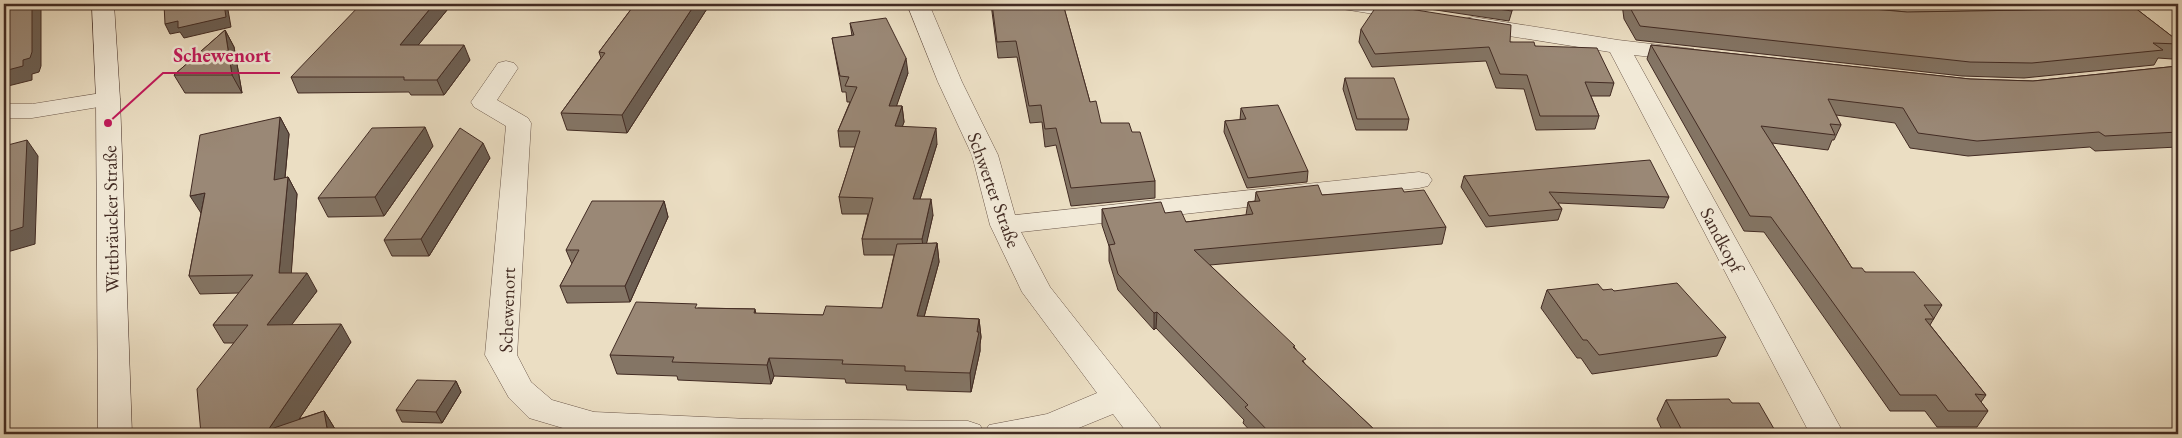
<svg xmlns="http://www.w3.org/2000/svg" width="2182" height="438" viewBox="0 0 2182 438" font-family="'EB Garamond',serif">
<rect width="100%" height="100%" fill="#ebdec3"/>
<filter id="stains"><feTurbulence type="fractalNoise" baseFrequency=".004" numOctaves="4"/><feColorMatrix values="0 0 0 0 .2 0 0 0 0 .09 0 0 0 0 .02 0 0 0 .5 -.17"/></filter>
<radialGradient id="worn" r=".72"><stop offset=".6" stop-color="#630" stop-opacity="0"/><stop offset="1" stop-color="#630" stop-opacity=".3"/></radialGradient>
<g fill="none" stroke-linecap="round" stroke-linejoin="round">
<!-- minor casing -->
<g stroke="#6c584b" stroke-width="1">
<g id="minor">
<polygon points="907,4 929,4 962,82 998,155 1015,215 1419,172 1428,174 1432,180 1428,186 1419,188 1021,232 1050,287 1159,425 1164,434 1128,434 1113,414 1064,434 583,434 529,418 509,398 485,355 506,126 474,107 471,102 498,63 506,61 514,63 518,68 497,100 528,118 531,123 517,355 531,382 552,400 594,412 749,419 968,421 980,425 984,433 989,425 1047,414 1097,393 1022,292 990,225 972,155 938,82"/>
<polygon points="1338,4 1387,4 1419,9 1422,14 1419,19 1411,20 1349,10 1341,9"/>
<polygon points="1473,17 1618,40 1694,49 1697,54 1694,59 1686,61 1634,55 1844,434 1810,434 1610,52 1465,29 1462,24 1465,19"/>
<polygon points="108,92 117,94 120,99 117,104 32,118 4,118 4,104 32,104"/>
</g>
</g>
<!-- secondary casing -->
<g stroke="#422b23" stroke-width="1">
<polygon id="secondary" points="92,4 114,4 120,99 132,434 98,434 96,99"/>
</g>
<!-- minor -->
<use href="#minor" fill="#f2ead8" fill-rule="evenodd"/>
<!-- secondary -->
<use href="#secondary" fill="#f2ead8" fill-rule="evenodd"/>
</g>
<!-- wall -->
<g fill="#847565" stroke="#422b23">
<polygon points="452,4 418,45 470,60 444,95 411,95 409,92 298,93 291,77"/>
<polygon points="635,4 710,4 627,133 567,130 561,113 601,58 599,52"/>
<polygon points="991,4 1063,4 1090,102 1101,123 1132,132 1155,181 1155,198 1071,206 1056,145 1045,147 1042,122 1030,123 1017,57 998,58"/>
<polygon points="1396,4 1512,4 1512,11 1509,21"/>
<polygon points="1622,4 1775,4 1793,6 1793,4 1816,4 1907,12 2063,10 2056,4 2130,4 2178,41 2178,49 2172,59 2158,58 2154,65 2024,78 1962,76 1636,40 1624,19"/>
<polygon points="850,23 908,73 896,106 902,106 904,122 902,126 937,144 920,199 933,215 926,244 937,243 939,262 924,317 979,319 981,337 980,344 980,351 971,392 907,390 906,385 846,383 845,379 774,376 771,384 678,380 677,376 617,374 610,355 698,308 755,309 756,314 823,315 882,308 894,255 864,255 862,239 868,214 842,214 839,197 855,147 840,147 838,131 850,102 847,102 846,92 842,92 832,38 852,36"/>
<polygon points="1361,29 1510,42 1535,46 1614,83 1610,96 1591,96 1599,116 1595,129 1536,130 1524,89 1496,88 1486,61 1372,67 1359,42"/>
<polygon points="225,30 234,47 242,93 185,93 174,75"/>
<polygon points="1651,45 1970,79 2033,81 2178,66 2178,147 2095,151 2090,147 1968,156 1910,148 1895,123 1836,115 1841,125 1834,140 1832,140 1828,150 1772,143 1852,268 1865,272 1942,305 1930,325 1986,395 1981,402 1988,411 1977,427 1937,427 1925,411 1890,411 1764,232 1744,231 1647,59"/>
<polygon points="1345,78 1409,119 1407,130 1356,130 1343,89"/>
<polygon points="1241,108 1308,171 1307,182 1247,188 1224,132 1225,121 1240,120"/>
<polygon points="280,117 289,134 285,178 288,177 297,194 291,273 317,291 291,325 351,342 299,419 324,411 335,429 336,434 201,434 234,343 224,343 213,325 239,293 200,294 189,276 201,213"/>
<polygon points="433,146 384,216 328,217 318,198"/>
<polygon points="490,158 429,256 392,256 384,240"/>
<polygon points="1464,176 1669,197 1664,208 1558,203 1562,209 1558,220 1486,227 1461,187"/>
<polygon points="1256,192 1322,195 1404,192 1446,227 1442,244 1210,265 1295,348 1305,364 1379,434 1253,434 1243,423 1244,420 1156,328 1154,330 1118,290 1109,261 1109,246 1102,225 1102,209 1165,213 1186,222 1246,215 1248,202 1255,201"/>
<polygon points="664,201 668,217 630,302 567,303 560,286 572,264 566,250"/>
<polygon points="1547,290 1603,290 1614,291 1726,337 1717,356 1592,374 1581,358 1577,358 1541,308"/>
<polygon points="456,381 461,392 442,423 402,422 396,410"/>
<polygon points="1666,400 1732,403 1777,434 1664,434 1657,419"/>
</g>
<!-- shaded-wall -->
<g fill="#6c5f53" stroke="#422b23">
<polygon points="32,4 41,4 41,66 39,72 32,74 32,80 4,87 4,71 23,60"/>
<polygon points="224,4 227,4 231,27 184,38 180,32 170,34 165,24"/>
<polygon points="434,4 452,4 406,60 400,45"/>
<polygon points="695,4 710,4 627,133 622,115"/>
<polygon points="225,30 234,47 242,93 232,75"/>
<polygon points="464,45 470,60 444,95 437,80"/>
<polygon points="906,58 908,73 891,122 889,106"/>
<polygon points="902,106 904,122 897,142 895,126"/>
<polygon points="280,117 289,134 283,198 274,180"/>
<polygon points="425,127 433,146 384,216 375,197"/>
<polygon points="936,128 937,144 915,215 913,199"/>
<polygon points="27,140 38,156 35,244 4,253 4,233"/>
<polygon points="483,143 490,158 429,256 421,239"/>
<polygon points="288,177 297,194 290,291 279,273"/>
<polygon points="205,193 201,213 190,196"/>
<polygon points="931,199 933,215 924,255 922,239"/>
<polygon points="664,201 668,217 630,302 625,286"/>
<polygon points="937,243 939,262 919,335 917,316"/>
<polygon points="307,273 317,291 278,343 267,325"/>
<polygon points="1157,312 1156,328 1154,330 1154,313"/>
<polygon points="979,319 981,337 980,344 980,351 971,392 970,373"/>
<polygon points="341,324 351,342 289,434 268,430"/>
<polygon points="769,358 774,376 771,384 767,365"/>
<polygon points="456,381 461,392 442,423 436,412"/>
<polygon points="324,411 335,429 336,434 328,434"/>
</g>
<!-- building -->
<g fill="#9a8876" stroke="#422b23">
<polygon points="4,4 32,4 32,52 30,58 23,60 23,66 4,71"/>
<polygon points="164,4 224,4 226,17 178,28 178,21 165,24"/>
<polygon points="361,4 434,4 400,45 464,45 437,80 404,80 404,77 291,77"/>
<polygon points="635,4 695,4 622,115 561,113 605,53 599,52"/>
<polygon points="992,4 1063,4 1090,102 1096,101 1101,123 1129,123 1132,132 1140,132 1155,181 1071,188 1056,128 1045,129 1041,105 1029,106 1016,41 997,42"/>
<polygon points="1378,4 1511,25 1510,42 1534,42 1535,46 1597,48 1614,83 1585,82 1599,116 1540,116 1527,75 1500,74 1489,47 1375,54 1361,29"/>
<polygon points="1463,4 1512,4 1512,11"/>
<polygon points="1628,4 1775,4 1796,6 1795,4 1816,4 1907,12 2088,9 2081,4 2130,4 2178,41 2178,44 2153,43 2163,50 2032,63 1970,62 1640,26"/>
<polygon points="886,18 906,58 889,106 902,106 895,126 936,128 913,199 931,199 922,239 862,239 873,198 839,197 860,131 838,131 857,87 845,86 849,77 840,76 832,38 854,35 850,23"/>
<polygon points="225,30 232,75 174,75"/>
<polygon points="1651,45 1970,79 2033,81 2178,66 2178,132 2105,136 2099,132 1977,141 1918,133 1903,108 1828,99 1841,125 1830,124 1835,135 1761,126 1852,268 1862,268 1865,272 1914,272 1942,305 1924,305 1934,319 1925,319 1986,395 1975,394 1988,411 1948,411 1936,395 1900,395 1771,217 1750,216"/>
<polygon points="1345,78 1394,78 1409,119 1357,119"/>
<polygon points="1278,105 1308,171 1248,178 1225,121 1246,119 1241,108"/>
<polygon points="280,117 274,180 288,177 279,273 307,273 267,325 341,324 268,430 324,411 328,434 201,434 197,389 248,325 213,325 253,275 189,276 205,193 190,196 200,135"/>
<polygon points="425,127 375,197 318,198 372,128"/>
<polygon points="460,128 483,143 421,239 384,240"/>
<polygon points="27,140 23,227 4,233 4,146"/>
<polygon points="1650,160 1669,197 1549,192 1562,209 1489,216 1464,176"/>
<polygon points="1318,185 1322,195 1402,188 1404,192 1424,190 1446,227 1194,250 1295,346 1293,347 1306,359 1302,361 1379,434 1271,434 1245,407 1248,405 1157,312 1154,313 1118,274 1109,245 1115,244 1102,209 1161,202 1165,213 1181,211 1186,222 1253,214 1248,202 1260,201 1256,192"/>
<polygon points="592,201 664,201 625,286 560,286 579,250 566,250"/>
<polygon points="937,243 917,316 979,319 977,332 979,332 970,373 905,371 905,366 842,364 843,360 769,358 767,365 672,362 674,357 610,355 636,302 697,304 695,308 755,309 754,313 823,315 826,306 882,308 897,244"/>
<polygon points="1677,283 1726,337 1599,355 1587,340 1583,340 1547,290 1598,284 1603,290 1612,289 1614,291"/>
<polygon points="417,380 456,381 436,412 396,410"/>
<polygon points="1729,399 1732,403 1759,403 1777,434 1684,434 1666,400"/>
</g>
<g text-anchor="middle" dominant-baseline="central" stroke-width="5" stroke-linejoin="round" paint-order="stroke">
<!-- street labels -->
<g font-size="19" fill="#422b23" stroke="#f2ead8">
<text transform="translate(994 190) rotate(70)">Schwerter Straße</text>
<text transform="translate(111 219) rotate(-91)">Wittbräucker Straße</text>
<text transform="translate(1722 240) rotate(62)">Sandkopf</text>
<text transform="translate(507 310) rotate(-88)">Schewenort</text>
</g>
</g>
<!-- callouts -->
<path fill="none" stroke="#c2185b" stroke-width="2" d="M108 123L163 73H280"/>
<circle fill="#c2185b" stroke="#f2ead8" stroke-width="2" cx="108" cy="123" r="5"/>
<g font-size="20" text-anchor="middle" font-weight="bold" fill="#c2185b" stroke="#f2ead8" stroke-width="5" stroke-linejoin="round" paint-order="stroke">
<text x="222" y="62">Schewenort</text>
</g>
<!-- margin -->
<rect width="2182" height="438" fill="none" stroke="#ebdec3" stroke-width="20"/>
<rect x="5" y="5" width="2172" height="428" fill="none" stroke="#422b23" stroke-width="2.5"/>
<rect x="10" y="10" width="2162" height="418" fill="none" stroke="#422b23"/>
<rect width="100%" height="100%" filter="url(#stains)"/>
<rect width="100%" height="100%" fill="url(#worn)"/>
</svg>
